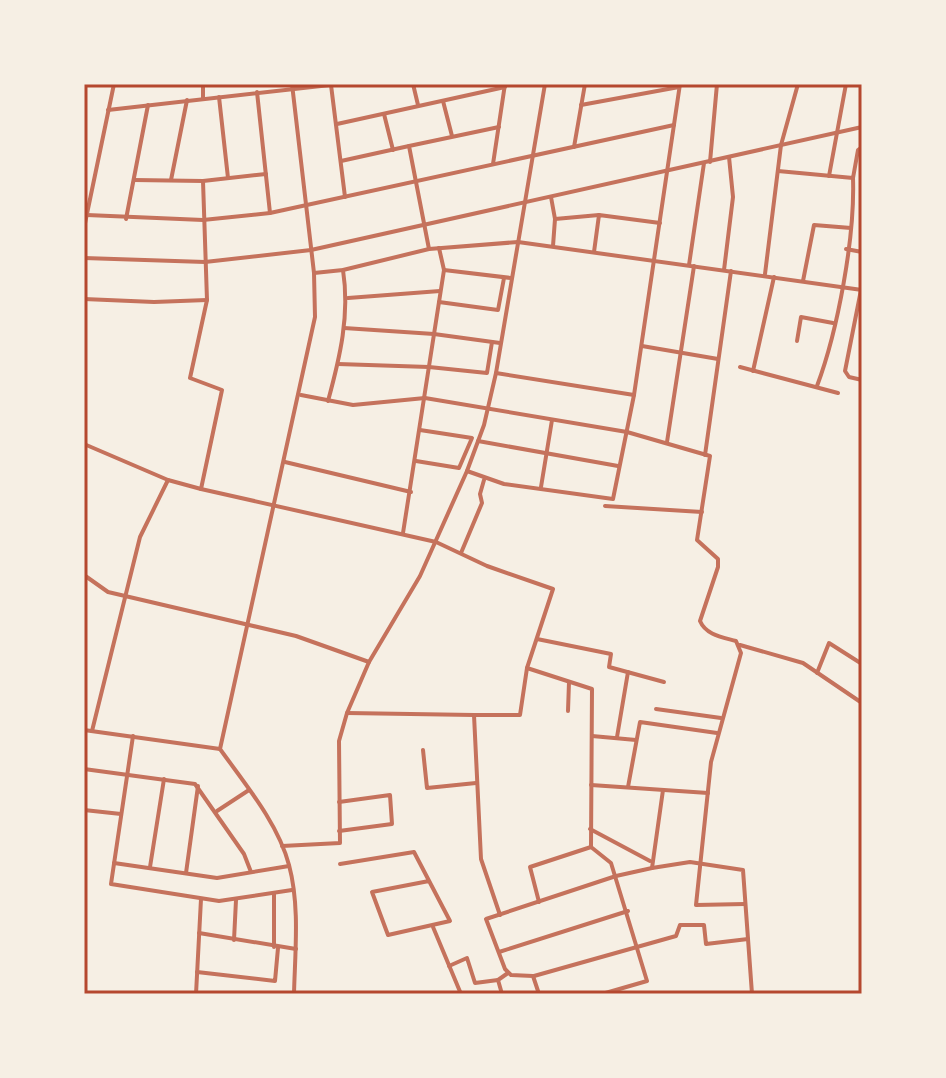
<svg xmlns="http://www.w3.org/2000/svg" width="946" height="1078" viewBox="0 0 946 1078" font-family="Roboto,sans-serif">
<rect width="100%" height="100%" fill="#f6efe4"/>
<g fill="none" stroke-linecap="round" stroke-linejoin="round">
<!-- minor -->
<g stroke="#c5725c" stroke-width="4">
<polyline points="203,84 203,98"/>
<polyline points="413,84 418,105"/>
<polyline points="331,85 345,197"/>
<polyline points="257,92 270,213"/>
<polyline points="219,97 228,178"/>
<polyline points="443,101 452,136"/>
<polyline points="581,105 679,87"/>
<polyline points="108,110 339,84"/>
<polyline points="384,114 393,150"/>
<polyline points="337,124 505,87"/>
<polyline points="574,147 585,84"/>
<polyline points="341,161 409,146"/>
<polyline points="710,162 717,84"/>
<polyline points="493,164 505,84"/>
<polyline points="778,171 853,178 858,150 862,147"/>
<polyline points="829,176 846,84"/>
<polyline points="134,180 203,181 266,174"/>
<polyline points="171,180 187,100"/>
<polyline points="551,197 555,219 553,246"/>
<polyline points="87,215 203,220 270,213 674,125"/>
<polyline points="126,219 148,105"/>
<polyline points="555,219 599,215"/>
<polyline points="429,249 409,146 499,127"/>
<polyline points="846,249 862,252"/>
<polyline points="594,252 599,215 660,223"/>
<polyline points="689,265 704,163"/>
<polyline points="444,270 511,278"/>
<polyline points="724,270 733,197 729,157"/>
<polyline points="314,273 343,270 429,249 518,242 862,290"/>
<polyline points="765,274 781,145 798,84"/>
<polyline points="803,281 814,225 851,228"/>
<polyline points="861,290 845,371 849,377 862,380"/>
<polyline points="348,298 440,291"/>
<polyline points="84,299 154,302 207,300"/>
<polyline points="439,302 498,310 504,278"/>
<polyline points="344,328 434,334 500,343"/>
<polyline points="797,341 801,317 833,323"/>
<polyline points="642,346 718,359"/>
<polyline points="338,364 429,367 487,373 492,342"/>
<polyline points="740,367 838,393"/>
<polyline points="753,371 774,277"/>
<polyline points="496,373 634,395"/>
<path d="M817 386C838 330 855 237 853 178"/>
<path d="M301 395 353 405 425 398 627 432 710 456 697 540 718 559V567L700 621C706 635 722 637 736 641L741 653 711 762 696 905 745 904"/>
<path d="M328 401C340 357 350 315 343 270"/>
<polyline points="478,441 618,466"/>
<polyline points="667,442 694,266"/>
<polyline points="84,444 168,480 201,489 436,542 487,566 553,589 527,668 592,689 591,847 611,863 647,981 602,994"/>
<polyline points="705,455 731,271"/>
<polyline points="416,461 459,468 472,438 420,430"/>
<polyline points="285,462 411,492"/>
<polyline points="541,487 552,420"/>
<polyline points="201,489 222,390 190,378 207,300 203,181"/>
<polyline points="605,506 702,512"/>
<polyline points="403,533 444,270 439,248"/>
<polyline points="461,553 482,503 480,494 484,480"/>
<polyline points="84,575 108,592 296,636 369,662"/>
<polyline points="537,639 611,654 609,667 664,682"/>
<polyline points="740,645 803,663 862,703"/>
<polyline points="817,673 829,643 862,664"/>
<polyline points="656,709 721,718"/>
<polyline points="568,711 569,682"/>
<polyline points="347,713 474,715 481,859 500,915"/>
<polyline points="474,715 520,715 527,668"/>
<polyline points="92,731 140,537 168,480"/>
<polyline points="133,736 111,884 219,901 292,890"/>
<polyline points="592,736 636,740"/>
<polyline points="617,737 628,672"/>
<polyline points="423,750 427,788 476,783"/>
<polyline points="84,769 195,784 244,854 251,872"/>
<polyline points="591,785 708,793"/>
<polyline points="628,787 640,722 717,733"/>
<polyline points="339,802 390,795 392,824 339,831"/>
<polyline points="84,810 121,814"/>
<polyline points="217,811 249,790"/>
<polyline points="590,829 650,861"/>
<polyline points="282,846 340,843 339,741 347,713 369,662 420,576 467,471 504,484 613,499 634,395 680,84"/>
<polyline points="114,863 217,878 289,866"/>
<polyline points="340,864 414,852 450,921 388,935 372,892 429,881"/>
<polyline points="150,867 164,779"/>
<polyline points="652,868 663,790"/>
<polyline points="186,873 198,786"/>
<polyline points="539,902 530,867 591,847"/>
<polyline points="433,927 461,994"/>
<polyline points="199,933 296,949"/>
<polyline points="234,940 236,900"/>
<polyline points="274,947 274,894"/>
<polyline points="499,952 628,911"/>
<polyline points="449,966 467,958 475,983 498,980"/>
<polyline points="197,972 275,981 278,948"/>
<polyline points="534,976 676,936 680,925 704,925 706,944 748,939"/>
<polyline points="196,994 201,899"/>
<polyline points="502,994 498,980 508,973"/>
<polyline points="539,994 533,976 511,975 505,969 486,919 616,876 652,868 690,862 743,870 752,994"/>
</g>
<!-- tertiary -->
<g stroke="#c5725c" stroke-width="4">
<path d="M292 84 314 273 315 317 220 749C245 784 278 823 289 865 300 906 295 952 294 994"/>
<polyline points="84,228 114,84"/>
<polyline points="84,258 205,262 311,250 862,127"/>
<polyline points="467,471 484,425 496,373 545,84"/>
<polyline points="84,730 220,749"/>
</g>
</g>
<!-- border -->
<rect width="946" height="1078" fill="none" stroke="#f6efe4" stroke-width="172"/>
<rect x="86" y="86" width="774" height="906" fill="none" stroke="#b5482f" stroke-width="3"/>
</svg>
